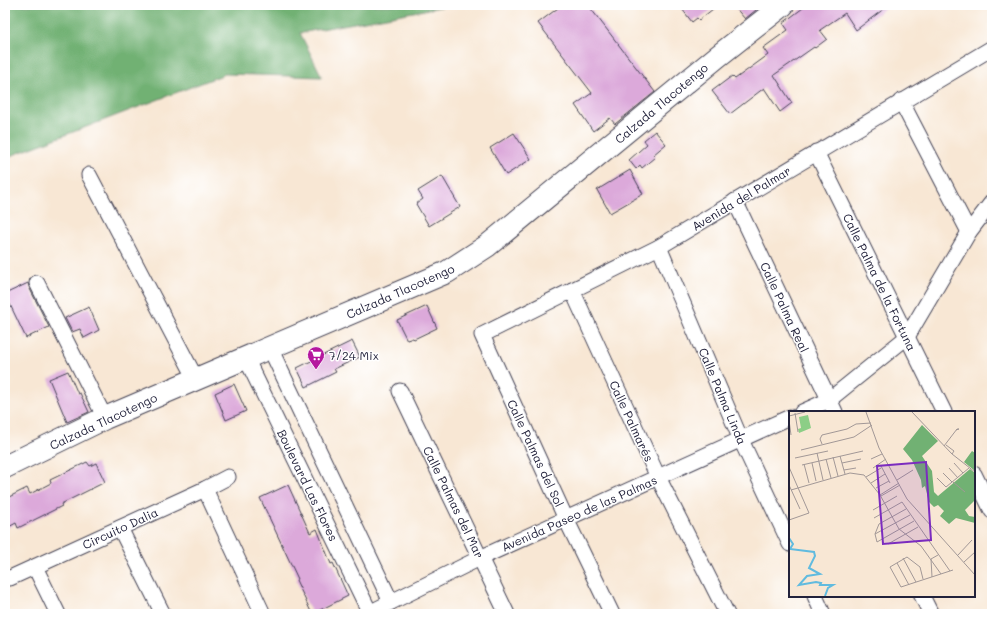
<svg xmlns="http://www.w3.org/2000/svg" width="997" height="619" viewBox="0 0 997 619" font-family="Mali,sans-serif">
<rect width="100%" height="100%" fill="#fff"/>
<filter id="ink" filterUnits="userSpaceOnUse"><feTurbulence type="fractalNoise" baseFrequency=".025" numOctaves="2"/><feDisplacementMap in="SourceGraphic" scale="8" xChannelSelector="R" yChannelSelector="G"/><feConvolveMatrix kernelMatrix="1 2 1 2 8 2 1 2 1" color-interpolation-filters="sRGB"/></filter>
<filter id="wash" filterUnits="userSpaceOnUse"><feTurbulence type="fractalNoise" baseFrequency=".012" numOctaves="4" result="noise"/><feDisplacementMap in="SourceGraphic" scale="16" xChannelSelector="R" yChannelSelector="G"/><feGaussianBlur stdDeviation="0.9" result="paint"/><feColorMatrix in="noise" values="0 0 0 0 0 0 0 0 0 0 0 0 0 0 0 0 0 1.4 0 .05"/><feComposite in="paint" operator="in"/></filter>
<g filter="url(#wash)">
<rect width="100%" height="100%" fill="#f8e7d4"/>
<!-- forest -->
<polygon fill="#71b173" stroke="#4a6a57" points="5,5 451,5 300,33 322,77 225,74 5,158"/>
<g id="blocks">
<!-- building -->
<g fill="#dca9da">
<polygon points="562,5 588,5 655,92 615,124 610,118 593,131 575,105 592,93 538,23"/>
<polygon points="679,5 718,5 699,20 697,18 692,22"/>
<polygon points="733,5 762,5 745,19"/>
<polygon points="807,5 889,5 856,30 845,13 820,30 827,39 815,48 814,47 774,75 792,103 780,112 764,88 730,114 712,91 732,76 735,79 768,55 763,48 788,30 783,23"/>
<polygon points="655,131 666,144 653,155 655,157 642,168 640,165 636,169 629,160 647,144 644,140"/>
<polygon points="514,133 531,159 506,175 490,148"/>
<polygon points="630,170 643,194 610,213 597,190"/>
<polygon points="442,176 460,207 429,226 416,204 423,199 418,191"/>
<polygon points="28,283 29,287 49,327 26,338 5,294"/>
<polygon points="427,306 437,328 414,339 413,338 407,340 397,320"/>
<polygon points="89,307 99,330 84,338 80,329 72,332 65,318"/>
<polygon points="352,341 360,357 334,369 336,372 306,387 297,368"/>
<polygon points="68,371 78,394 80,393 89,412 67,422 49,379"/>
<polygon points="234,384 246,411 226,420 215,393"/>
<polygon points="87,462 90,466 96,463 105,482 61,504 62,506 18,528 16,523 5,529 5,499 27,488 30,494 51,483 50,480"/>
<polygon points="288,485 310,533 317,529 331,564 333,563 348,596 312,614 296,580 298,579 260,498"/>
</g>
</g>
</g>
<g filter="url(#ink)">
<use href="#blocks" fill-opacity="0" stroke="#424052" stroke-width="1"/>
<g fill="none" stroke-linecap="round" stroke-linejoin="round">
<!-- street casing -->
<g stroke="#424052" stroke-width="17">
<g id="street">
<polyline points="901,101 969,232"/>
<polyline points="816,152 944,412"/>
<polyline points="89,175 196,379"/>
<polyline points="735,201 835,412"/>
<polyline points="659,247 741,440 790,544"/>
<polyline points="37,283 105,418"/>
<polyline points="572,290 658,477 727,614"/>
<polyline points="270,348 391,602"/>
<polyline points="246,358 370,613"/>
<polyline points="400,391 507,614"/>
<polyline points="802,412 829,400 907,337 969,232 992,202"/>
<polyline points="974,474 992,511"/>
<polyline points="205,489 263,614"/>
<polyline points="120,528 163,614"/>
<polyline points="35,567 58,614"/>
<polyline points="10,578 205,489 228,477"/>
<polyline points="815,596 823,614"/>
<polyline points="922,596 931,614"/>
<polyline points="367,614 480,558 790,417"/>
<polyline points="612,614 566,519 482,335 659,247 992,48"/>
</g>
</g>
<!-- secondary casing -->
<g stroke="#424052" stroke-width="24">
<polyline id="secondary" points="5,467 105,418 447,272 487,246 717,57 783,5"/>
</g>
<!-- street -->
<use href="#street" stroke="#fff" stroke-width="15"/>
<!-- secondary -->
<use href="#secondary" stroke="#fff" stroke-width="22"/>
</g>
</g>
<!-- icons -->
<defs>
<g id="supermarket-pin" transform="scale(0.9)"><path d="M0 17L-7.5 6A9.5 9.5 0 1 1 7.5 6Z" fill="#b5179e" stroke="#fff"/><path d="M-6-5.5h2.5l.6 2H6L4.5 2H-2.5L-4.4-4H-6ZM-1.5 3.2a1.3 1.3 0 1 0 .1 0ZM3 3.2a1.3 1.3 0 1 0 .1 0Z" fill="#fff"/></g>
</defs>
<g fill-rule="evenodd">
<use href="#supermarket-pin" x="316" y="355"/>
</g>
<g text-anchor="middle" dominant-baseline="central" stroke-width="3" stroke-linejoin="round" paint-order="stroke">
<!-- street labels -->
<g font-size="12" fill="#22223b" stroke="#fff">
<text transform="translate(661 103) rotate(-40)">Calzada Tlacotengo</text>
<text transform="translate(741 198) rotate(-31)">Avenida del Palmar</text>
<text transform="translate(880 282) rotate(64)">Calle Palma de la Fortuna</text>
<text transform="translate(400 291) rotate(-24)">Calzada Tlacotengo</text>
<text transform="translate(785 307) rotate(65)">Calle Palma Real</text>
<text transform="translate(723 396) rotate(67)">Calle Palma Linda</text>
<text transform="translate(103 421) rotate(-25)">Calzada Tlacotengo</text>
<text transform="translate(632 421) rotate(65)">Calle Palmarés</text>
<text transform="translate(536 453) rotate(65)">Calle Palmas del Sol</text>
<text transform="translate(308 485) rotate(64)">Boulevard Las Flores</text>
<text transform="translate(454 502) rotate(64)">Calle Palmas del Mar</text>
<text transform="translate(579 513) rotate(-24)">Avenida Paseo de las Palmas</text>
<text transform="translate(120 528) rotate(-25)">Circuito Dalia</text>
</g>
<!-- poi labels -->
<g font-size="12" fill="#22223b" stroke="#fff" text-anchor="start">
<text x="329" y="355">7/24 Mix</text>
</g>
</g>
<!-- overview -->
<g transform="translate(789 411)">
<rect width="186" height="186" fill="#f8e7d4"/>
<path d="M19 4 22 17 10 22 9 18 12 17 10 6Z" fill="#8cce86"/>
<path d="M133 14 149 30 133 45 143 60 145 81 149 85 181 58 186 62V89L176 99 180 105 186 106V112L167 107 160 113 151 105 155 100 149 94 145 96 140 91 136 75 133 77 132 69 123 49 114 38ZM183 40 186 42V60L175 51Z" fill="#71b173"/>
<path fill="none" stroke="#61bbdf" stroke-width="2" d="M0 127 4 133 1 138 25 141 26 145 20 157 31 163 18 165 10 174 27 171 32 172 31 174H44L39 177 36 185"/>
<path fill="none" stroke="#a29897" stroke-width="1" d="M77 1 90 37 118 88 186 164M123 1 163 43 186 61M6 2 9 21M0 5 16 1M0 9 2 24M33 33 31 28 33 24 58 18 67 13 82 12M157 34 165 40 163 43M155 35 168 18H170L167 19M12 39 65 26 83 14M28 42 34 69M51 45 56 63M44 46 49 65M6 47 39 40M37 48 42 67M82 48 93 43M23 52 27 70M53 52 72 48M165 52 174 62M15 53 20 72M13 54 74 40M92 55 101 72M0 56 20 102M84 57 97 48M160 57 169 67M55 59 67 57M154 62 163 71M77 66 92 57M148 67 157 76 180 57M108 69 124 59M164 71 176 81M82 72 96 63M0 74 11 98M87 77 100 70M2 79 61 62 75 64 91 84 110 118 132 135 152 163M91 84 110 72M92 85 111 74M117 98 90 113 86 123 88 131 125 110M84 99 108 85M85 107 113 91 161 160M0 109 20 102M86 123 121 104M99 133 129 116M169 144 183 129M114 147 127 171M175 151 186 141M108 152 120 174M143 166 142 148 149 144M134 168 131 156 118 146 101 156 112 176 164 159"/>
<path fill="#7b2cbf" fill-opacity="0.15" stroke="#7b2cbf" stroke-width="2" d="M137 51 142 129 94 133 88 55Z"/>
<rect width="186" height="186" fill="none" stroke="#22223b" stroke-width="2"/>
</g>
<!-- margin -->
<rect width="997" height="619" fill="none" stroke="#fff" stroke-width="20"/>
</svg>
